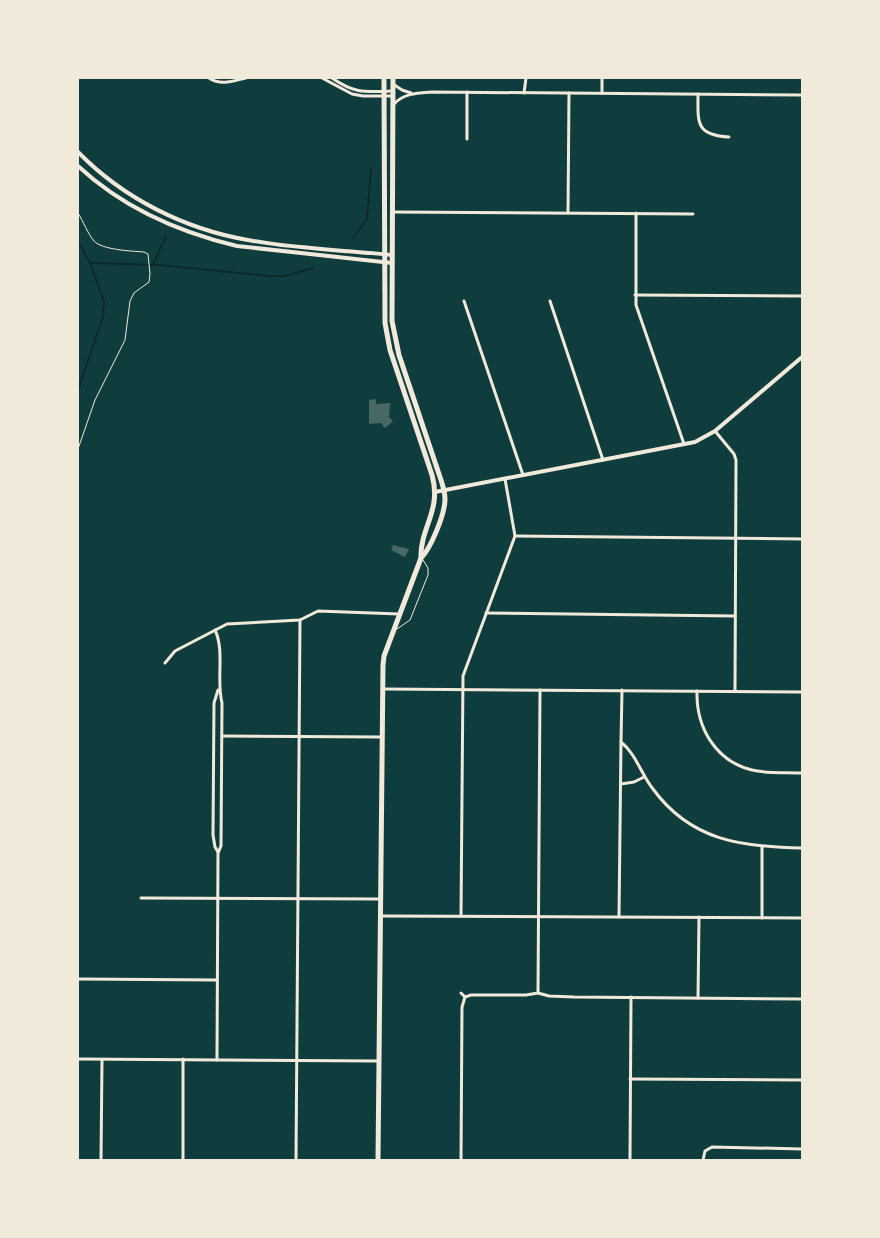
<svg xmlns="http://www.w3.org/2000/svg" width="880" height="1238" viewBox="0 0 880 1238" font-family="Literata,serif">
<rect width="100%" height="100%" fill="#0f3d3e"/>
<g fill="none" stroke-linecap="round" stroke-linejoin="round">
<!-- stream -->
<g stroke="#0a2a2b" stroke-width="2">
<polyline points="353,238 367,219 371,169"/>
<polyline points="78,241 90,263 104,301 103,317 78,390"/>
<polyline points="90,263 158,265 271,276 284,276 313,268"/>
<polyline points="153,264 166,237"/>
</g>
</g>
<!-- building -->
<g fill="#486865">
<polygon points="376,399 376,404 390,403 389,417 393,421 385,428 381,423 369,424 369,400"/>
<polygon points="393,545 409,549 405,557 391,550"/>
</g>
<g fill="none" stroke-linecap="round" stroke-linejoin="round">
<!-- path -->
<path stroke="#f1e9da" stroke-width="1" d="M78 213C83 221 88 234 94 241 102 250 132 251 144 252L148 254 150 274 149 282 134 293 130 301 125 340 95 400 78 449"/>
<!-- service -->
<polyline stroke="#f1e9da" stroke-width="1" points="397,629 410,620 428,575 428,568 423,560"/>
<!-- minor -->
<g stroke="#f1e9da" stroke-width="3">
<path d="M209 78C221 86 233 81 246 78"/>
<polyline points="322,78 352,94 363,96 393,96"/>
<path d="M332 78C355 94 365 92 393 91"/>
<polyline points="393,84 402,90 411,93"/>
<polyline points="524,93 526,78"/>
<polyline points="602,93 602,78"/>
<path d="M698 94C698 122 695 135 729 137"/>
<path d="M394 104C404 93 418 93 432 92L802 95"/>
<polyline points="467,139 467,92"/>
<polyline points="393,212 693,214"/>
<polyline points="568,213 569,93"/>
<polyline points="636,213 636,305 684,444"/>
<polyline points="635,295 802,296"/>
<polyline points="464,301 523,475"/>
<polyline points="550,301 603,460"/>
<polyline points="715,431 734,454 736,460 735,691"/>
<polyline points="515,536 802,539"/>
<polyline points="486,613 735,616"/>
<path d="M215 630C225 651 216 680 222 703L221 846 218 853 217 1060"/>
<polyline points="165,663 175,651 227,624 300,620 318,611 399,614"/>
<polyline points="383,689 802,692"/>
<path d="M622 690 621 742C636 754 641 774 653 789 691 841 742 847 802 848"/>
<path d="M697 691C696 727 715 761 752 770 768 774 786 772 802 773"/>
<polyline points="222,736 382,737"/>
<polyline points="621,784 634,782 644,777"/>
<polyline points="218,852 215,847 213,835 214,703 218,690"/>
<polyline points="141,898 380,899"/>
<polyline points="381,916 802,918"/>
<polyline points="461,916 463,676 515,536 505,479"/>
<polyline points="619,917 621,742"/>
<polyline points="762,918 762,847"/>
<polyline points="78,979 217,980"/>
<polyline points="538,993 540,690"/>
<polyline points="465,997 471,995 526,995 538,993 549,996 574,997 802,999"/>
<polyline points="698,998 699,917"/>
<polyline points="78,1059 379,1061"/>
<polyline points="630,1079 802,1080"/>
<polyline points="101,1160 102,1060"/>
<polyline points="183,1160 183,1059"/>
<polyline points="296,1160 300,620"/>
<polyline points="461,1160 462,1007 465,997 461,993"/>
<polyline points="630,1160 631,997"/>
<polyline points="703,1160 705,1151 712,1147 802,1149"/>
</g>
<!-- tertiary -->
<polyline stroke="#f1e9da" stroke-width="4" points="435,492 695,442 715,431 802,357"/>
<!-- secondary -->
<g stroke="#f1e9da" stroke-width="4">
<path d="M78 152C123 198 184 229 248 240 295 249 344 250 392 255"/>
<path d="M78 166C122 207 178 232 237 246L392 263"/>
</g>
<!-- trunk -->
<g stroke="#f1e9da" stroke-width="5">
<path d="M393 78 392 321 399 355 441 480C443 486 445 493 445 499 445 514 431 548 421 558"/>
<path d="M378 1160 383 665 384 656 421 558C420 527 442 511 432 475L390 350 385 323 384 78"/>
</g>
</g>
<!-- border -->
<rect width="880" height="1238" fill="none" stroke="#f1e9da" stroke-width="158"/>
</svg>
